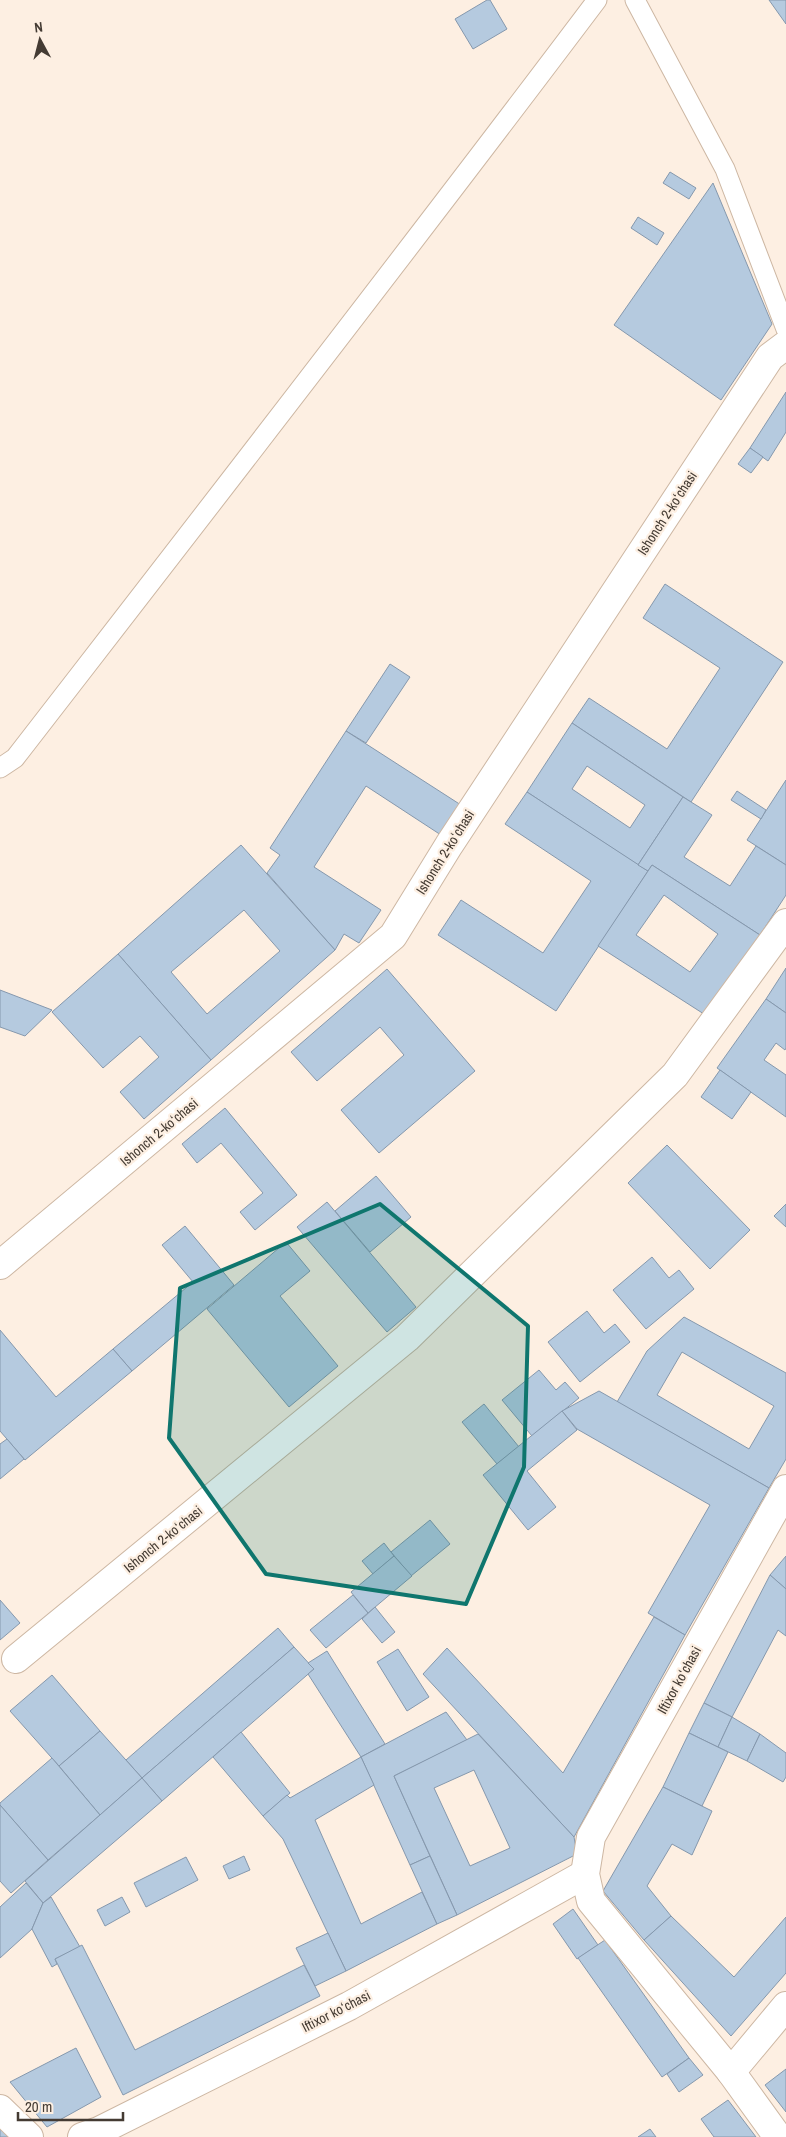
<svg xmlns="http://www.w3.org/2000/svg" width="786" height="2137" viewBox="0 0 786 2137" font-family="'Archivo Narrow',sans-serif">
<rect width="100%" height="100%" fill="#fdefe2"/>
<!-- building -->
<g fill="#b5cadf" stroke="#8598ad" fill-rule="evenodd">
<polygon points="487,0 490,0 507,29 473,49 455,19"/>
<polygon points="769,0 786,0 786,24"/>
<polygon points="670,172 696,188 689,199 663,183"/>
<polygon points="713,183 772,324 721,400 614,325"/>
<polygon points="638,217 664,233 657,245 631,228"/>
<polygon points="786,392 786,432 768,461 750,448"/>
<polygon points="750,448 763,457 751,473 738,464"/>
<polygon points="665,584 783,662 691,802 572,723 589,698 667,749 720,668 643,618"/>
<polygon points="390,664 410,677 366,743 346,731"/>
<path d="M572 723 683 797 638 865 527 792ZM587 766 645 805 630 828 572 789Z"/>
<polygon points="346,731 461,805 441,835 366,786 314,867 381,910 359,943 344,934 335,950 267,873 280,855 270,848"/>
<polygon points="786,780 786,865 747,840"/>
<polygon points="737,791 766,810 761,819 731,800"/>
<polygon points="527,792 648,871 556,1011 438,935 461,900 543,953 591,881 505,824"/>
<polygon points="683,797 712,815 684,857 730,886 756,846 786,865 786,895 760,935 652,865 648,871 638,865"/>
<path d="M241 845 335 950 211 1060 118 954ZM244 910 280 951 207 1014 171 972Z"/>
<path d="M652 865 760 935 707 1016 598 946ZM664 895 718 934 690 972 636 935Z"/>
<polygon points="118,954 211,1060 144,1119 120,1092 159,1057 140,1036 103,1068 52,1012"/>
<polygon points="786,968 786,1013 766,999"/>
<polygon points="387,969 475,1071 379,1153 341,1110 404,1055 380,1027 317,1081 291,1052"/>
<polygon points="0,990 52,1010 25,1036 0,1027"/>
<polygon points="766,999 786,1013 786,1048 785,1050 776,1043 764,1060 786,1075 786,1117 717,1068"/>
<polygon points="720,1070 751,1092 732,1119 701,1097"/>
<polygon points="225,1108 297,1195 255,1230 240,1212 263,1193 221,1143 197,1163 182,1144"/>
<polygon points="667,1145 750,1230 710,1269 628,1183"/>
<polygon points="376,1176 411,1217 370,1252 335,1211"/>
<polygon points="327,1202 416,1307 387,1332 297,1227"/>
<polygon points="786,1204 786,1227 774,1216"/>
<polygon points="185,1226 234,1285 132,1371 113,1349 193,1282 162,1245"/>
<polygon points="286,1242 310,1271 280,1296 338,1366 289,1407 207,1309"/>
<polygon points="652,1257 669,1278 679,1270 694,1289 646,1329 613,1290"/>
<polygon points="587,1311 604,1333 615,1324 630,1342 580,1382 548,1342"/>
<path d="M684 1317 786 1373V1459L769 1488 617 1402 647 1351ZM682 1352 774 1406 749 1449 657 1395Z"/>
<polygon points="0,1330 56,1397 113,1349 132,1371 25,1460 0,1431"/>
<polygon points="539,1370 556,1390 565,1382 579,1398 532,1436 502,1400"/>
<polygon points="599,1391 769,1488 685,1635 648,1613 710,1505 577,1429 562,1411"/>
<polygon points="484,1404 519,1447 497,1464 462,1422"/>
<polygon points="562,1411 577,1430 527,1471 556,1507 528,1530 483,1475"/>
<polygon points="7,1439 24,1459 0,1479 0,1444"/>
<polygon points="430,1520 450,1544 411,1576 391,1552"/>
<polygon points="384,1543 394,1556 373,1574 362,1561"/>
<polygon points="394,1556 412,1576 368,1613 351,1592"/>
<polygon points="786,1556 786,1589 770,1575"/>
<polygon points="770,1575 786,1589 786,1636 778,1630 732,1717 704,1703"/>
<polygon points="353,1595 368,1613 326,1648 310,1630"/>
<polygon points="0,1600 20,1623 0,1640"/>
<polygon points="375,1607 395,1632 382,1643 362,1619"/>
<polygon points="654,1617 685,1635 574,1837 423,1674 447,1648 563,1773"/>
<polygon points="278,1628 294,1647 142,1778 126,1760"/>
<polygon points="294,1647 314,1669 162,1801 142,1778"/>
<polygon points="398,1649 429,1697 407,1711 377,1662"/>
<polygon points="327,1651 385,1744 361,1757 308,1674 314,1669 308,1663"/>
<polygon points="52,1675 100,1731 59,1766 10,1711"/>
<polygon points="704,1703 732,1717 718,1747 689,1733"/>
<polygon points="446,1712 467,1740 394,1776 430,1856 410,1865 361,1757"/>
<polygon points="732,1717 760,1734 747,1761 718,1747"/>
<polygon points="100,1731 142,1778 100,1815 59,1766"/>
<polygon points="241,1732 290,1793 263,1816 213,1757"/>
<polygon points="689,1733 728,1752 702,1806 663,1787"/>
<path d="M478 1734 574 1837 577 1854 457 1915 394 1776ZM474 1770 510 1848 470 1866 434 1788Z"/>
<polygon points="760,1734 786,1753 786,1777 783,1782 747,1761"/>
<polygon points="361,1757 374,1785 315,1820 361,1924 422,1892 437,1924 346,1971 283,1839 263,1816 287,1795 290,1798"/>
<polygon points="52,1758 100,1815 48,1860 0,1805 0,1803"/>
<polygon points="142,1778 162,1801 43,1903 25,1881"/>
<polygon points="663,1787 712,1811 692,1855 672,1844 647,1886 671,1916 644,1940 603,1891"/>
<polygon points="0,1805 48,1860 11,1893 0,1881"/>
<polygon points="244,1856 250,1870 229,1879 223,1866"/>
<polygon points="430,1856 457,1915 437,1924 410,1865"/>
<polygon points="186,1857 198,1880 146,1907 134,1883"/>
<polygon points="26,1883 43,1903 32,1929 0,1958 0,1907"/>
<polygon points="51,1897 80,1947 55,1959 57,1964 52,1967 32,1929 43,1903"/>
<polygon points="122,1897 130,1912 105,1926 97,1910"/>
<polygon points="573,1909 598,1945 577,1959 553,1924"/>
<polygon points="671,1916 734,1977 786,1917 786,1973 731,2036 644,1940"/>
<polygon points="328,1933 346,1971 315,1986 296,1948"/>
<polygon points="605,1940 689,2058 662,2077 578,1958"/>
<polygon points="82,1945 135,2050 304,1965 320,1996 123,2095 55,1959"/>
<polygon points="76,2048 101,2097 47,2127 10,2082"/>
<polygon points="689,2058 703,2075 679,2092 667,2074"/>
<polygon points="786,2069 786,2112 765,2085"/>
<polygon points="728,2100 756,2137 714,2137 701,2119"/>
<polygon points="0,2122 13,2137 0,2137"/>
<polygon points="650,2129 656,2137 638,2137"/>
</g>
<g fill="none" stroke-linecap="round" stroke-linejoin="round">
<!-- lane casing -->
<g stroke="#cdb7a3" stroke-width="21">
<g id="lane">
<polyline points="635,0 725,169 786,329"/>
<path d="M0 768 15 758C210 506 405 255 597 0"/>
</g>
</g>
<!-- street casing -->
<g stroke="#cdb7a3" stroke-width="30">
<g id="street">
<polyline points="0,1265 393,936 449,845 770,357 786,345"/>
<polyline points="16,1659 407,1338 675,1075 786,923"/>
<polyline points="731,2072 786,2006"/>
<polyline points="0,2109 29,2137"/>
<polyline points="82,2137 99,2131 349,2006 585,1874"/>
<polyline points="778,2137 731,2072 591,1901 585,1874 591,1837 786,1489"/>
</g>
</g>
<!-- lane -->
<use href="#lane" stroke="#fff" stroke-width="19"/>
<!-- street -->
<use href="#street" stroke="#fff" stroke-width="28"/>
</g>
<!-- marked area -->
<path fill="#0f766e" fill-opacity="0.2" stroke="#0f766e" stroke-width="4" stroke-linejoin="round" d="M380 1204 528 1326 524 1467 466 1604 266 1574 169 1438 180 1288Z"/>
<g text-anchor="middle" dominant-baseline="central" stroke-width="4.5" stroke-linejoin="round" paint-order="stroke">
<!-- street labels -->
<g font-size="14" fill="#443b33" stroke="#fdefe2">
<text transform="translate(667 513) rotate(-57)">Ishonch 2-koʻchasi</text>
<text transform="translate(445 852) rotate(-58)">Ishonch 2-koʻchasi</text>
<text transform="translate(159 1132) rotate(-40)">Ishonch 2-koʻchasi</text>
<text transform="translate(163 1539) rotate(-39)">Ishonch 2-koʻchasi</text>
<text transform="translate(679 1680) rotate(-61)">Iftixor koʻchasi</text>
<text transform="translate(336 2011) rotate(-27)">Iftixor koʻchasi</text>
</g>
</g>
<!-- north arrow -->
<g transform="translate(40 40) rotate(353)" stroke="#fdefe2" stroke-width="4" paint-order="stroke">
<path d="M0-4L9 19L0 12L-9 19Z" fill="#443b33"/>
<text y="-8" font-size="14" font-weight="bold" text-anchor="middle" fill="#443b33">N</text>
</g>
<!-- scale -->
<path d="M18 2112v8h105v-8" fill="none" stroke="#443b33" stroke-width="2.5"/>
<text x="25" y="2112" font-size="15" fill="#443b33" stroke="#fdefe2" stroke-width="4" paint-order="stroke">20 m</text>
</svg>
